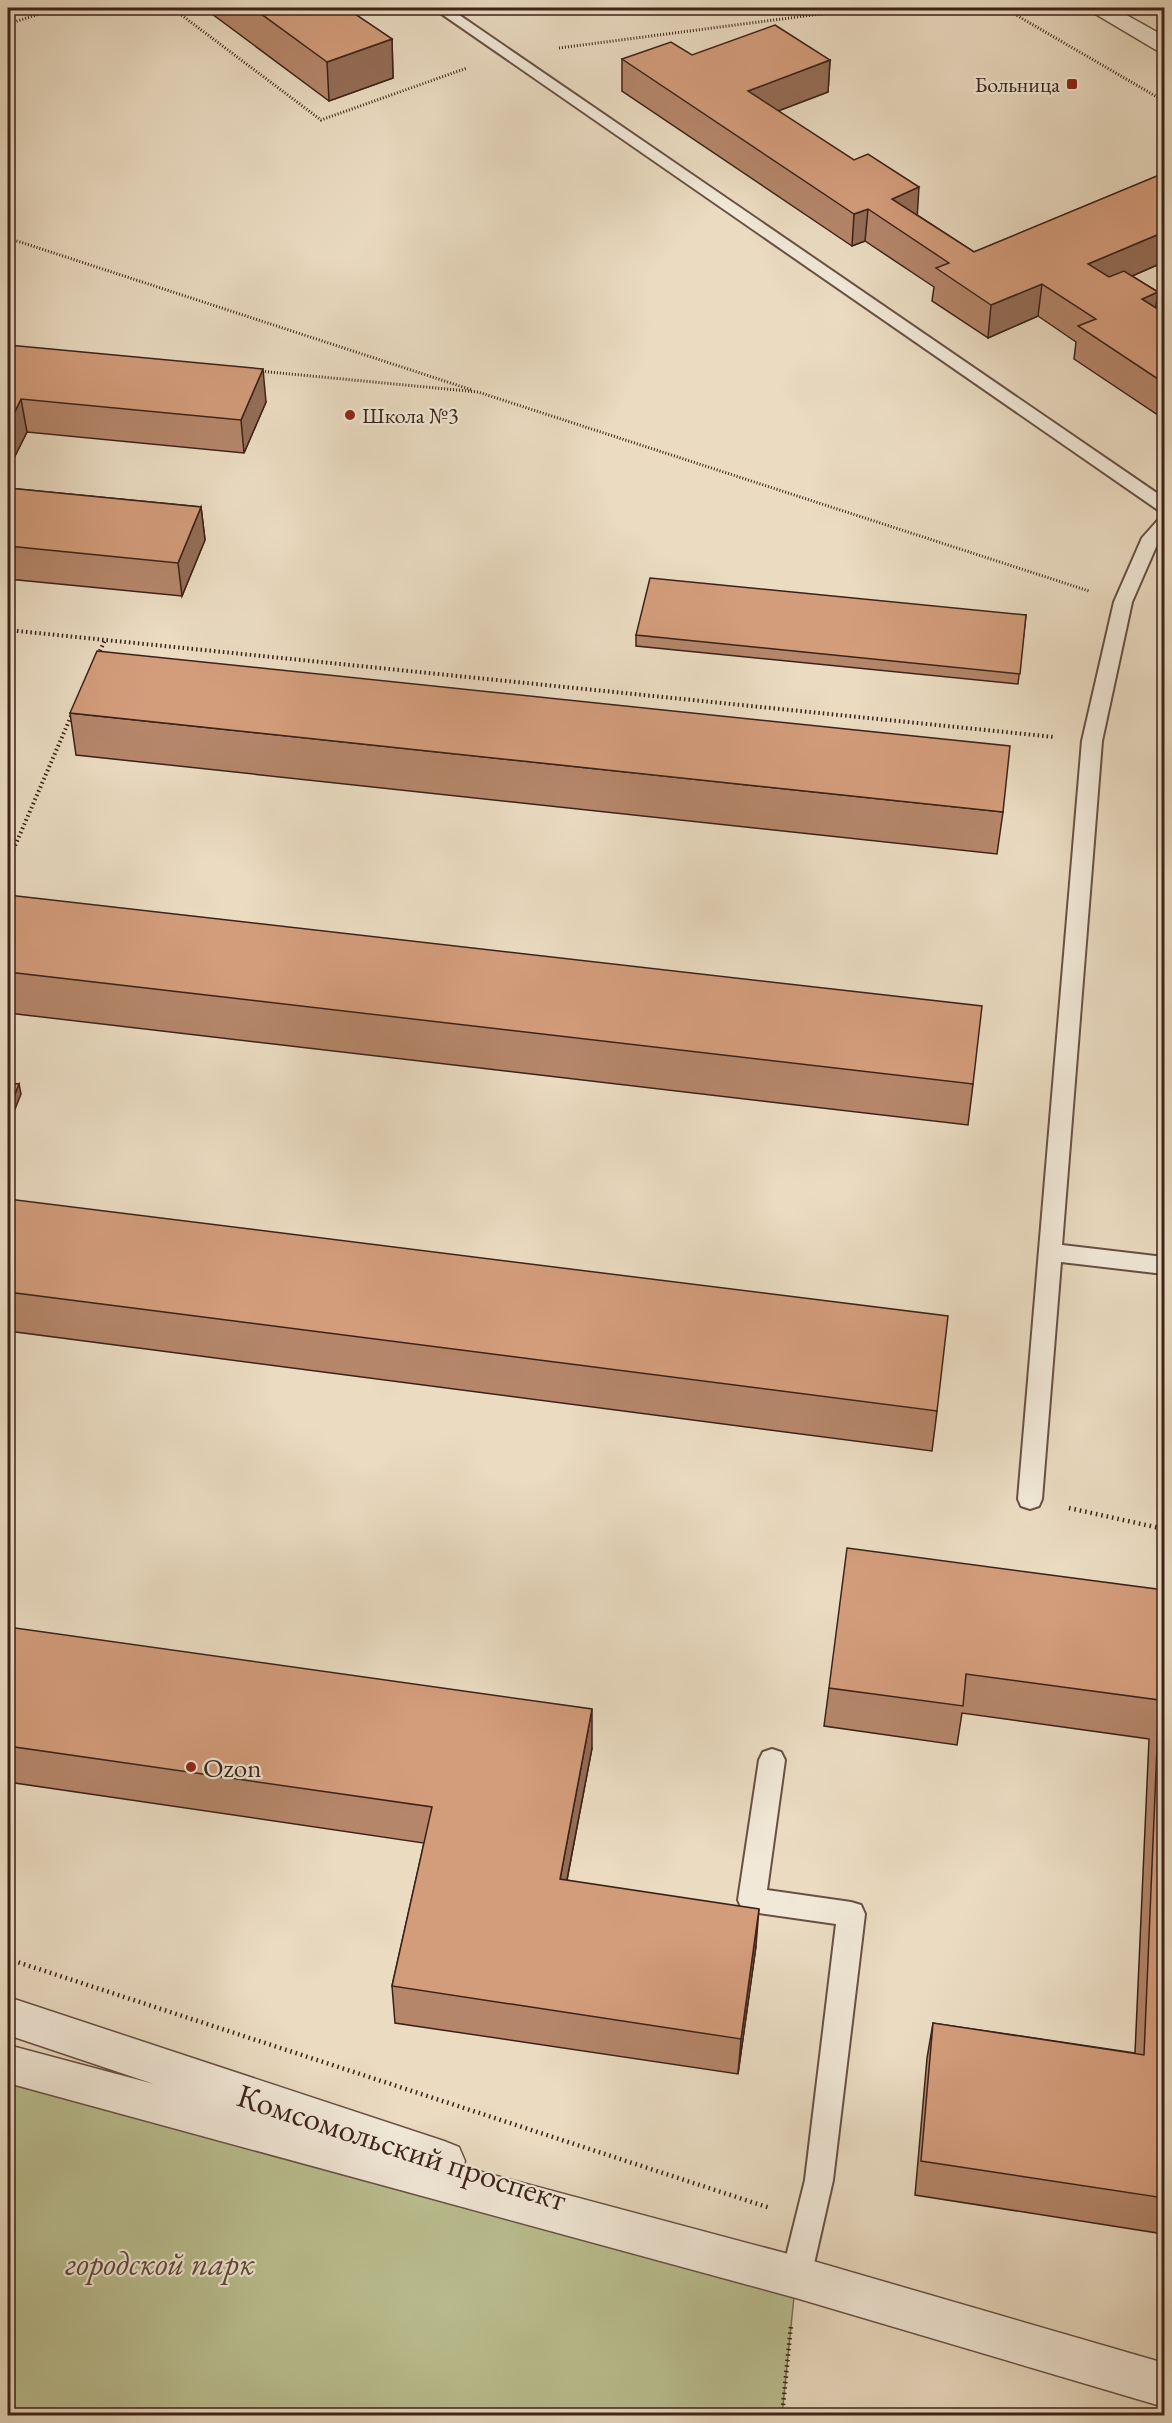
<svg xmlns="http://www.w3.org/2000/svg" width="1172" height="2423" viewBox="0 0 1172 2423" font-family="'EB Garamond',serif">
<rect width="100%" height="100%" fill="#eadbc1"/>
<filter id="stains"><feTurbulence type="fractalNoise" baseFrequency=".00333" numOctaves="4"/><feColorMatrix values="0 0 0 0 .2 0 0 0 0 .09 0 0 0 0 .02 0 0 0 .5 -.17"/></filter>
<radialGradient id="worn" r=".72"><stop offset=".6" stop-color="#630" stop-opacity="0"/><stop offset="1" stop-color="#630" stop-opacity=".3"/></radialGradient>
<!-- green -->
<polygon fill="#babf90" stroke="#7b7054" stroke-width="1.5" points="8,2064 796,2277 782,2415 8,2415"/>
<g fill="none" stroke-linecap="round" stroke-linejoin="round">
<!-- service casing -->
<g stroke="#685043" stroke-width="4">
<g id="service">
<polygon points="433,8 449,8 1164,498 1164,511 1158,510"/>
<polygon points="1164,519 1164,534 1159,540 1132,602 1102,741 1062,1245 1164,1257 1164,1274 1061,1262 1042,1499 1039,1506 1030,1509 1021,1506 1018,1499 1082,741 1114,602 1142,538 1158,520"/>
<polygon points="772,1749 781,1752 785,1760 767,1890 851,1902 861,1905 865,1914 833,2180 811,2277 806,2287 796,2291 786,2287 781,2277 805,2180 836,1924 752,1912 742,1909 738,1900 759,1760 763,1752"/>
</g>
</g>
<!-- tertiary casing -->
<g stroke="#685043" stroke-width="3">
<g id="tertiary">
<polygon points="1088,8 1114,8 1164,36 1164,51 1156,50 1092,12"/>
<polygon points="8,1997 444,2141 459,2147 465,2161 463,2167 796,2256 1164,2363 1164,2407 796,2298 8,2083 8,2045 154,2084 8,2035"/>
</g>
</g>
<!-- path-far2 -->
<g stroke="#3c2219" stroke-width="3" stroke-dasharray="1 2" stroke-linecap="butt">
<polyline points="172,8 321,120 467,68"/>
<polyline points="1004,8 1164,101"/>
<polyline points="8,24 58,8"/>
<polyline points="559,48 866,8"/>
<polyline points="8,238 472,390"/>
<polyline points="259,371 478,392 1089,591"/>
</g>
<!-- path-far1 -->
<g stroke="#3c2219" stroke-width="4" stroke-dasharray="1.5 3" stroke-linecap="butt">
<polyline points="8,630 1054,737"/>
<polyline points="98,655 105,640"/>
<polyline points="8,862 72,714"/>
</g>
<!-- path -->
<g stroke="#3c2219" stroke-width="4.5" stroke-dasharray="1.5 4" stroke-linecap="butt">
<polyline points="1069,1508 1164,1529"/>
<polyline points="8,1959 770,2208"/>
<polyline points="782,2416 791,2325"/>
</g>
<!-- service -->
<use href="#service" fill="#f1e8d7" fill-rule="evenodd"/>
<!-- tertiary -->
<use href="#tertiary" fill="#f1e8d7" fill-rule="evenodd"/>
</g>
<!-- wall -->
<g fill="#b5866a" stroke="#3c2219" stroke-width="1.5">
<polygon points="204,8 346,8 392,39 393,78 329,101"/>
<polygon points="692,55 830,60 828,92 778,111 917,215 974,252 1164,173 1164,262 1132,276 1158,292 1155,307 1164,313 1164,419 1074,359 1076,342 1038,316 988,338 932,301 934,287 865,241 852,246 622,91 622,59"/>
<polygon points="8,345 266,402 244,453 27,432 8,470"/>
<polygon points="8,488 201,507 205,540 182,596 8,579"/>
<polygon points="1026,615 1018,684 636,646 636,635"/>
<polygon points="70,713 1003,812 997,854 76,755"/>
<polygon points="8,895 973,1084 968,1125 8,1013"/>
<polygon points="8,1199 937,1411 932,1451 8,1331"/>
<polygon points="1164,1590 1164,2234 915,2195 927,2058 933,2023 1135,2053 1149,1739 962,1713 957,1745 824,1726 829,1688"/>
<polygon points="8,1627 592,1748 567,1880 756,1946 738,2074 395,2023 392,1986 424,1843 8,1782"/>
</g>
<!-- shaded-wall -->
<g fill="#946d56" stroke="#3c2219" stroke-width="1.5">
<polygon points="392,39 393,78 329,101 327,62"/>
<polygon points="830,60 828,92 746,123 748,91"/>
<polygon points="919,187 917,220 892,199"/>
<polygon points="868,209 865,241 852,246 854,214"/>
<polygon points="1164,232 1164,262 1084,297 1088,264"/>
<polygon points="1042,284 1038,316 988,338 991,305"/>
<polygon points="1158,292 1153,325 1142,299"/>
<polygon points="263,369 266,402 244,453 241,420"/>
<polygon points="21,399 27,432 8,470 8,426"/>
<polygon points="201,507 205,540 182,596 178,563"/>
<polygon points="19,1084 21,1094 8,1127 8,1111"/>
<polygon points="592,1709 592,1748 560,1916 560,1879"/>
<polygon points="759,1909 756,1946 738,2074 741,2039"/>
</g>
<!-- building -->
<g fill="#d39c7b" stroke="#3c2219" stroke-width="1.5">
<polygon points="253,8 346,8 392,39 327,62"/>
<polygon points="775,25 830,60 748,91 854,160 868,154 919,187 892,199 974,252 1164,173 1164,232 1088,264 1109,277 1124,271 1158,292 1142,299 1164,313 1164,383 1078,326 1096,319 1042,284 991,305 936,268 949,263 868,209 854,214 622,59 671,42 692,55"/>
<polygon points="8,345 263,369 241,420 21,399 8,426"/>
<polygon points="8,488 201,507 178,563 8,546"/>
<polygon points="650,578 1026,615 1020,674 636,635"/>
<polygon points="97,651 1010,746 1003,812 70,713"/>
<polygon points="8,895 982,1006 973,1084 8,972"/>
<polygon points="8,1083 19,1084 8,1111"/>
<polygon points="8,1199 948,1316 937,1411 8,1292"/>
<polygon points="847,1548 1164,1590 1164,2198 921,2161 933,2023 1144,2055 1159,1700 966,1674 963,1706 829,1688"/>
<polygon points="8,1627 592,1709 560,1879 759,1909 741,2039 392,1986 432,1807 8,1746"/>
</g>
<!-- markers -->
<g fill="#8f2418" stroke="#f1e8d7" stroke-width="2">
<rect x="1066" y="78" width="12" height="12" rx="3"/>
<circle cx="350" cy="415" r="6"/>
<circle cx="191" cy="1767" r="6"/>
</g>
<g text-anchor="middle" dominant-baseline="central" stroke-width="4.5" stroke-linejoin="round" paint-order="stroke">
<!-- far-poi labels -->
<g font-size="22" fill="#3c2219" stroke="#f1e8d7" text-anchor="end">
<text x="1060" y="84">Больница</text>
<text x="362" y="415" text-anchor="start">Школа №3</text>
</g>
<!-- poi labels -->
<g font-size="27" fill="#3c2219" stroke="#f1e8d7" text-anchor="start">
<text x="203" y="1767">Ozon</text>
</g>
<!-- near-street labels -->
<g font-size="33" fill="#3c2219" stroke="#f1e8d7">
<text transform="translate(402 2147) rotate(18)">Комсомольский проспект</text>
</g>
<!-- near-park labels -->
<g font-size="33" font-style="italic" fill="#5c4937" stroke="#f1e8d7">
<text x="160" y="2263">городской парк</text>
</g>
</g>
<!-- margin -->
<rect width="1172" height="2423" fill="none" stroke="#eadbc1" stroke-width="30"/>
<rect x="9" y="9" width="1154" height="2405" fill="none" stroke="#3c2219" stroke-width="3"/>
<rect x="15" y="15" width="1142" height="2393" fill="none" stroke="#3c2219" stroke-width="1.5"/>
<rect width="100%" height="100%" filter="url(#stains)"/>
<rect width="100%" height="100%" fill="url(#worn)"/>
</svg>
